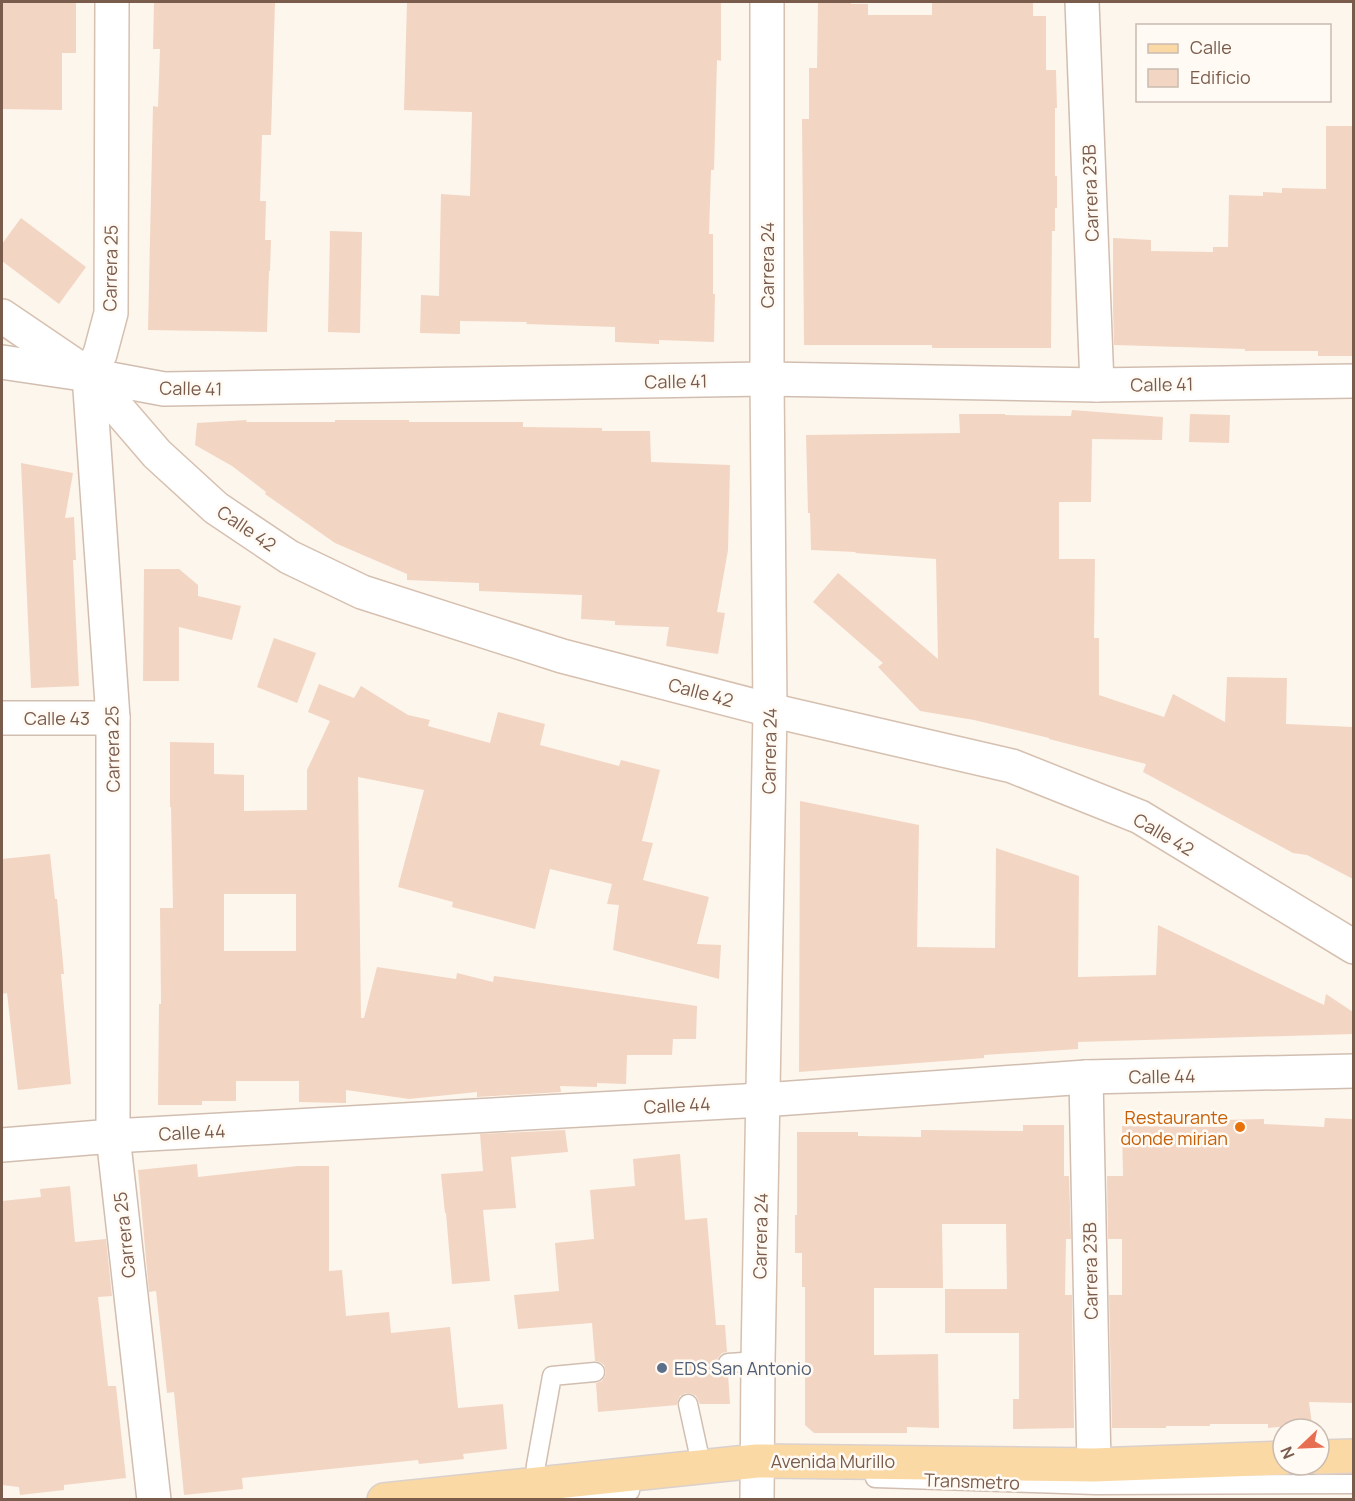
<svg xmlns="http://www.w3.org/2000/svg" width="1355" height="1501" viewBox="0 0 1355 1501" font-family="Manrope,sans-serif">
<rect width="100%" height="100%" fill="#fdf6ec"/>
<!-- building -->
<g fill="#f3d5c3" fill-rule="evenodd">
<polygon points="2,2 76,2 76,53 62,53 62,110 2,109"/>
<polygon points="154,2 275,2 271,135 262,135 260,201 266,201 265,240 271,240 270,271 269,271 267,332 148,330 153,106 158,107 160,49 153,49"/>
<polygon points="407,2 721,2 721,61 717,60 714,170 711,170 709,234 713,234 713,294 715,294 714,342 659,340 659,344 615,342 615,327 526,324 527,322 460,321 460,334 420,333 421,295 439,296 441,194 470,196 472,112 404,110"/>
<polygon points="818,2 851,2 851,4 868,4 868,15 932,15 932,2 1033,2 1033,16 1046,16 1046,70 1056,70 1057,108 1055,108 1055,176 1057,176 1057,208 1055,208 1055,231 1052,231 1051,348 932,348 932,345 804,345 802,119 809,119 809,68 817,68"/>
<polygon points="1326,126 1353,126 1353,356 1318,356 1318,351 1245,351 1245,349 1114,345 1113,308 1113,238 1151,240 1151,251 1213,252 1213,247 1228,247 1229,195 1263,196 1263,192 1282,193 1282,188 1326,189"/>
<polygon points="21,218 86,267 59,304 2,261 2,244"/>
<polygon points="330,231 362,232 360,333 328,332"/>
<polygon points="1072,410 1163,417 1162,440 1092,439 1091,502 1059,502 1059,559 1095,559 1094,638 1099,638 1099,695 1164,717 1173,694 1225,722 1227,677 1287,678 1286,724 1353,727 1353,879 1307,855 1293,853 1143,772 1146,764 1049,739 1049,738 974,720 920,711 878,667 883,663 813,602 838,573 938,659 936,559 855,553 856,552 811,550 810,513 808,513 806,435 960,433 959,414 1005,414 1005,415 1071,416"/>
<polygon points="1190,414 1230,415 1229,443 1189,442"/>
<polygon points="247,420 246,422 335,422 335,420 409,420 409,422 523,422 523,427 602,428 602,431 650,431 651,462 730,465 728,550 717,612 725,613 718,654 666,646 669,627 615,625 615,621 581,619 582,595 479,591 479,583 407,580 407,574 335,543 265,494 266,492 232,466 195,445 197,423"/>
<polygon points="21,463 73,473 65,518 74,517 76,560 73,560 79,686 31,688"/>
<polygon points="144,569 179,569 198,585 198,596 241,606 232,640 179,627 179,681 143,681"/>
<polygon points="274,638 316,653 297,703 257,687"/>
<path d="M319 684 354 698 361 686 408 715 430 720 428 726 490 743 498 712 545 724 540 745 619 766 621 760 660 770 642 841 653 843 643 880 709 897 697 944 721 945 719 979 613 950 619 905 607 904 612 884 550 869 535 929 452 907 453 902 398 887 424 790 358 777 361 1018H364L377 967 456 979 457 973 493 982 494 976 697 1006 696 1039H673L672 1055H627L626 1084 597 1083V1087L560 1086 561 1092 477 1097V1092L409 1099 346 1090V1103L299 1102V1081H236V1101H202V1105H158L159 1004H161L160 908H173L171 807H170V742L214 743V774L244 775V811L307 810V770L330 721 308 712ZM224 894H296V951H224Z"/>
<polygon points="800,801 919,825 917,947 995,948 996,848 1079,876 1078,977 1156,975 1158,925 1324,1005 1326,994 1353,1012 1353,1034 1078,1042 1078,1049 984,1055 984,1058 799,1072"/>
<polygon points="50,854 55,899 57,899 64,974 61,974 71,1084 18,1090 7,993 2,994 2,859"/>
<polygon points="1325,1118 1353,1119 1353,1403 1309,1402 1312,1424 1268,1428 1268,1424 1210,1424 1210,1426 1166,1426 1166,1428 1112,1428 1109,1295 1122,1295 1122,1239 1108,1239 1107,1176 1123,1176 1122,1126 1222,1127 1222,1120 1264,1119 1264,1124 1324,1127"/>
<polygon points="1023,1125 1064,1125 1064,1176 1069,1176 1071,1239 1066,1239 1065,1295 1072,1295 1074,1428 1013,1429 1013,1399 1019,1399 1019,1333 945,1333 945,1289 1007,1289 1006,1224 942,1224 943,1288 874,1288 874,1355 938,1354 939,1428 907,1427 907,1433 814,1433 805,1425 805,1287 802,1287 802,1253 795,1253 795,1215 797,1215 797,1132 858,1132 858,1136 921,1137 921,1130 1023,1131"/>
<polygon points="565,1130 568,1152 511,1157 516,1208 483,1210 490,1281 452,1284 446,1213 445,1213 441,1174 483,1171 480,1134"/>
<polygon points="680,1154 685,1220 707,1218 716,1325 725,1325 727,1352 722,1353 718,1358 717,1364 718,1369 723,1373 728,1374 730,1404 700,1404 696,1396 692,1394 686,1393 680,1396 678,1400 677,1405 598,1412 596,1383 602,1381 605,1376 606,1372 604,1365 600,1362 595,1361 592,1323 518,1329 514,1295 559,1291 555,1243 594,1239 590,1190 635,1186 633,1159"/>
<polygon points="197,1164 198,1177 298,1166 329,1166 329,1271 342,1270 346,1316 389,1312 391,1333 450,1327 458,1408 503,1404 507,1449 463,1454 464,1459 419,1464 418,1460 242,1478 243,1489 184,1495 174,1392 167,1393 156,1291 149,1292 138,1170"/>
<polygon points="70,1186 75,1242 106,1239 112,1296 98,1297 108,1386 116,1386 126,1478 64,1485 64,1490 20,1495 19,1487 2,1485 2,1201 41,1197 40,1189"/>
</g>
<g fill="none" stroke-linecap="round" stroke-linejoin="round">
<!-- lane casing -->
<g stroke="#d1beb0" stroke-width="21">
<g id="lane">
<polyline points="728,1363 758,1361"/>
<polyline points="688,1404 698,1450 698,1467"/>
<polyline points="875,1478 1096,1485 1354,1484"/>
<polyline points="535,1484 536,1465 552,1376 595,1372"/>
<polyline points="555,1500 630,1491"/>
</g>
</g>
<!-- street casing -->
<g stroke="#d1beb0" stroke-width="36">
<g id="street">
<polyline points="1082,2 1097,385"/>
<polyline points="2,362 89,375 164,389 767,379 1097,385 1354,381"/>
<polyline points="89,375 113,718 113,1136 154,1500"/>
<polyline points="2,718 113,718"/>
<polyline points="1086,1077 1094,1465"/>
<polyline points="2,1145 113,1136 762,1100 1086,1077 1354,1071"/>
</g>
</g>
<!-- secondary casing -->
<g stroke="#d6c0b0" stroke-width="36">
<g id="secondary">
<polyline points="2,316 89,375 157,454 216,508 289,557 362,592 562,656 770,710 1012,766 1140,817 1354,947"/>
<polyline points="89,375 100,354 111,313 112,2"/>
<polyline points="757,1500 758,1361 770,710 767,379 767,2"/>
</g>
</g>
<!-- primary casing -->
<g stroke="#dad1cd" stroke-width="36">
<g id="primary">
<polyline points="1319,1457 1354,1456"/>
<polyline points="384,1500 757,1461 1094,1465 1283,1458"/>
</g>
</g>
<!-- lane -->
<use href="#lane" stroke="#fff" stroke-width="18"/>
<!-- street -->
<use href="#street" stroke="#fff" stroke-width="33"/>
<!-- secondary -->
<use href="#secondary" stroke="#fff" stroke-width="33"/>
<!-- primary -->
<use href="#primary" stroke="#fbd9a5" stroke-width="33"/>
</g>
<!-- markers -->
<circle fill="#e8710a" stroke="#fffaf3" stroke-width="2" cx="1240" cy="1127" r="6"/>
<circle fill="#5c6f8a" stroke="#fffaf3" stroke-width="2" cx="662" cy="1368" r="6"/>
<g text-anchor="middle" dominant-baseline="central" stroke-width="5" stroke-linejoin="round" paint-order="stroke">
<!-- street labels -->
<g font-size="18" fill="#7a5c4d" stroke="#fffaf3">
<text transform="translate(1090 193) rotate(-92)">Carrera 23B</text>
<text transform="translate(767 265) rotate(-90)">Carrera 24</text>
<text transform="translate(110 268) rotate(-89)">Carrera 25</text>
<text transform="translate(676 381) rotate(-1)">Calle 41</text>
<text transform="translate(1162 384) rotate(-1)">Calle 41</text>
<text transform="translate(191 388) rotate(1)">Calle 41</text>
<text transform="translate(247 528) rotate(34)">Calle 42</text>
<text transform="translate(701 692) rotate(15)">Calle 42</text>
<text x="57" y="718">Calle 43</text>
<text transform="translate(112 749) rotate(-91)">Carrera 25</text>
<text transform="translate(769 751) rotate(-89)">Carrera 24</text>
<text transform="translate(1164 834) rotate(30)">Calle 42</text>
<text transform="translate(1162 1076) rotate(-1)">Calle 44</text>
<text transform="translate(677 1105) rotate(-3)">Calle 44</text>
<text transform="translate(192 1132) rotate(-3)">Calle 44</text>
<text transform="translate(124 1235) rotate(-96)">Carrera 25</text>
<text transform="translate(760 1236) rotate(-89)">Carrera 24</text>
<text transform="translate(1090 1271) rotate(-91)">Carrera 23B</text>
<text x="833" y="1461">Avenida Murillo</text>
<text transform="translate(972 1481) rotate(2)">Transmetro</text>
</g>
<!-- food labels -->
<g font-size="18" fill="#c56008" stroke="#fffaf3" text-anchor="end">
<text x="1228" y="1117">Restaurante<tspan x="1228" dy="21">donde mirian</tspan></text>
</g>
<!-- service labels -->
<g font-size="18" fill="#4e5e75" stroke="#fffaf3" text-anchor="start">
<text x="674" y="1368">EDS San Antonio</text>
</g>
</g>
<!-- border -->
<rect width="1355" height="1501" fill="none" stroke="#7a5c4d" stroke-width="6"/>
<!-- legend -->
<rect x="1136" y="24" width="195" height="78" fill="#fffaf3" stroke="#cabbb1" stroke-width="1.5"/>
<rect x="1148" y="44" width="30" height="9" fill="#fbd9a5" stroke="#cabbb1" stroke-width="1.5"/>
<text x="1190" y="54" font-size="18" fill="#7a5c4d">Calle</text>
<rect x="1148" y="69" width="30" height="18" fill="#f3d5c3" stroke="#cabbb1" stroke-width="1.5"/>
<text x="1190" y="84" font-size="18" fill="#7a5c4d">Edificio</text>
<!-- north arrow -->
<g transform="translate(1301 1447) rotate(247)"><circle r="28" fill="#fffaf3" stroke="#cabbb1" stroke-width="1.5"/>
<path d="M0-4.5L10 22L0 15L-10 22Z" fill="#e76f51"/>
<text y="-9" font-size="16" font-weight="bold" text-anchor="middle" fill="#7a5c4d">N</text>
</g>
</svg>
